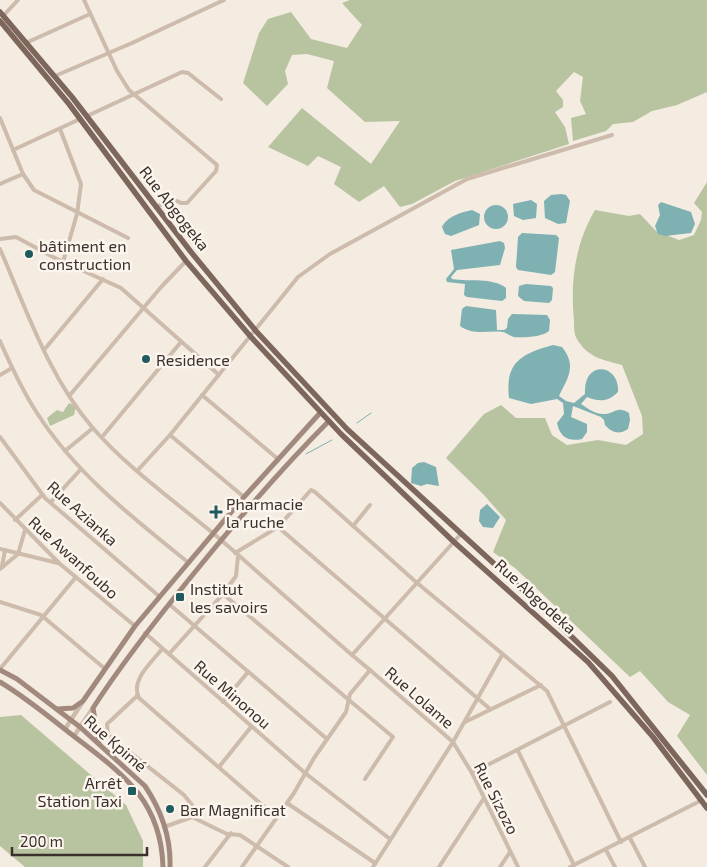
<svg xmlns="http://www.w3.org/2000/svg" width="707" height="867" viewBox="0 0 707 867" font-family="'Exo 2',sans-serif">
<rect width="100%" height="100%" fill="#f4ebe1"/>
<!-- green -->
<g fill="#b8c4a0">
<polygon points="350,0 707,0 707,92 677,105 652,111 633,122 613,124 606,131 573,141 571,118 586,114 580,101 583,77 574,72 556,91 563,100 563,107 555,112 565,127 569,144 455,181 412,204 400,207 384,186 359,202 334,184 341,167 318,156 308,166 268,147 302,108 371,164 400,121 365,122 327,88 334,61 307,54 292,55 285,71 288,84 267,106 243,83 259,33 268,19 291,12 311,39 347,48 362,25 342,3"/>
<path d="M707 182V775L677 736 690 715 668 702 640 671 630 677 515 568 493 552 506 520 483 494 446 458 484 414 501 405 516 418H545L552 435 567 445 598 440 626 445 643 434 642 416 622 365C603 360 587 357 577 339 574 335 574 326 574 321 570 282 575 244 595 210L629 216 640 214 656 231 679 240 694 235 701 220 702 212 694 203Z"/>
<polygon points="69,403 76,406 74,415 50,426 47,418 57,410 63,412"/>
<polygon points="21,715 126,805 143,841 143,867 25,867 0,846 0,717"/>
</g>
<!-- water -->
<g fill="#7fb0b2">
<polygon points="561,194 566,195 570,201 566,223 558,224 545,218 544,201 551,195"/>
<polygon points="531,200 537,204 536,218 523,220 514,216 513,204"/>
<polygon points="661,202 691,212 695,224 691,233 665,236 658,234 655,226 660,215 658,205"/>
<circle cx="496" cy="217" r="12"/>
<path d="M472 210 480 214 479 225 451 236 445 234 442 227C446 217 462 212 472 210Z"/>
<polygon points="522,233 556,235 559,238 555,272 551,275 518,270 516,267 518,237"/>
<path d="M500 241 504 243 505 248 500 265 457 270 451 277 452 279C470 282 492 277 506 288V298L502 301 467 297 464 295 465 284 447 282 446 279 454 269 451 250Z"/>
<polygon points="526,284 551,286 553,288 552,300 549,303 524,301 518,296 519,286"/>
<path d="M466 306 496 310 497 330H504L507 328 508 319 512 314 547 315 550 320 549 331C543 337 522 338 514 337 510 336 507 333 503 332 488 330 474 336 460 326L462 309Z"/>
<path d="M553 345 562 347C577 366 568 377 559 396L566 401 574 403 585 394C583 359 620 364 618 392 608 402 600 402 587 397L581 404C587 408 595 414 603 414 615 414 617 405 629 413L630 420 628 429C619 435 612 433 605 425L604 420 601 417 573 406 571 417 587 424V432L582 439C568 442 560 437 557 423L564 414 563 403 557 399 531 404 509 398C505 362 521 354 553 345Z"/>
<polygon points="424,462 436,467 439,486 427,484 421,486 411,483 412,468 418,463"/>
<polygon points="487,504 500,517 493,528 483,527 479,521 480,510"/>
</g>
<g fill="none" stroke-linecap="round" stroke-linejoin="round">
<!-- stream -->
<g stroke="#7fb0b2" stroke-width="1">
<polyline points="357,423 371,413"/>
<polyline points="306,454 332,440"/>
</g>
<!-- minor -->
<g stroke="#cdbbac" stroke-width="4">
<polyline points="84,0 117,71 129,90 217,165 216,171 187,203 181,203 171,198 156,208"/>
<polyline points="4,15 18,0"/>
<polyline points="28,42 90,14"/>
<polyline points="55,76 132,43 224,0"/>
<polyline points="87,116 182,72 188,73 221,99"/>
<polyline points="0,118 23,174 34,190 128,238"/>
<polyline points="60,129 81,184 77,214 63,262"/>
<polyline points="13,150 80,119"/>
<polyline points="0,184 23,174"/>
<polyline points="0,239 16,237 55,258 121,288 219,375"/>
<path d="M0 249C26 309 49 377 92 427 128 469 179 504 221 540 265 578 308 617 352 655"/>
<path d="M0 341C11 366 22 390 37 413 76 474 133 518 189 563"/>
<polyline points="44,350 103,279"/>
<polyline points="0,375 12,368"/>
<polyline points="70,395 162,286 186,261"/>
<polyline points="202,395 278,459"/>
<polyline points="170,435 244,497"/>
<polyline points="0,437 45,498 160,597"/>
<polyline points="102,437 181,342"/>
<polyline points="65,451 93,428"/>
<polyline points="138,470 170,435 298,277 330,254 467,179 612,135"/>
<polyline points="51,502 81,469"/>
<polyline points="0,503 60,564 135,626"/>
<polyline points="15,520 42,495"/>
<polyline points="353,526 370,505"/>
<polyline points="278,527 490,709"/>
<polyline points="0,549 58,563"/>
<polyline points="235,553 278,527 311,490 315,492 416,582 547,691 621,842"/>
<polyline points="2,566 5,550"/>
<polyline points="0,569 18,554 25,530"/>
<polyline points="223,594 393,737 365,779"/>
<polyline points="0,602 41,615 104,668"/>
<polyline points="169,604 327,739"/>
<polyline points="145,633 305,773 390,839"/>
<path d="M162 649C152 662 130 680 139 698L276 817"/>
<polyline points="169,654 223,594 236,576 238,556"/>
<polyline points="0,669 76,577"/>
<polyline points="370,670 453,742 472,773 518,867"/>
<polyline points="138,695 107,724 108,735 184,795 192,805 192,817"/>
<polyline points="223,702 248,672"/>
<polyline points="465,722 541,685"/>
<polyline points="518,751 574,865"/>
<polyline points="219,767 251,727"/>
<polyline points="472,773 610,702"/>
<polyline points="287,803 375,863"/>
<polyline points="164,827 192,817 227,834 240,835 288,867"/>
<polyline points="630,838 645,867"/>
<polyline points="606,850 615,867"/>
<polyline points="205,867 231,833"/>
<polyline points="242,867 294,793 314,758 346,712 350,694 370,670 352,655 460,535"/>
<polyline points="373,867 453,742 502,655"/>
<polyline points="439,867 484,798"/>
<polyline points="500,867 510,852"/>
<polyline points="570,867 702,800"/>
</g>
<!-- tertiary -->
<g stroke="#cdbbac" stroke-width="4.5">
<polyline points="65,729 82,703"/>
<polyline points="74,736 93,708"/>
</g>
<!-- secondary -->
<g stroke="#a18a7d" stroke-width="5">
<path d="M0 670 17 679 80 727 145 786C161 810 171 838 170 867"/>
<path d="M0 682C25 697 48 716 71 734 120 772 161 798 163 867"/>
<polyline points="57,709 73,708 83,701 135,626 244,497 320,413"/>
<path d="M99 744 93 708C124 660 159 616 195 572 238 519 281 469 329 421"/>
</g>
<!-- primary -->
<g stroke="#7d675c" stroke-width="5.5">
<polyline points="0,12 72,97 191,252 256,331 347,429 538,604 612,676 707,795"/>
<polyline points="0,21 69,104 186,261 251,337 341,434 454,542 588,662 653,737 707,808"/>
</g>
</g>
<!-- markers -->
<g fill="#1f5a5e" stroke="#fbf5ee" stroke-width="2">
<circle cx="29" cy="254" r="5"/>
<circle cx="146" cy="359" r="5"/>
<path d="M213.5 504.5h5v5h5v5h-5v5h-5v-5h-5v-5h5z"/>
<rect x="175" y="592" width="10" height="10" rx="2.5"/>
<rect x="127" y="786" width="10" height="10" rx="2.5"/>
<circle cx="170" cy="809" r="5"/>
</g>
<g text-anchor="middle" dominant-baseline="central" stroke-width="5" stroke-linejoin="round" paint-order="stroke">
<!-- street labels -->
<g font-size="16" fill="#3b302b" stroke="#fbf5ee">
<text transform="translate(175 208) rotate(52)">Rue Abgogeka</text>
<text transform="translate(83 513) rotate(42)">Rue Azianka</text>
<text transform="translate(74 557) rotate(42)">Rue Awanfoubo</text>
<text transform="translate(536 596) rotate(42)">Rue Abgodeka</text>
<text transform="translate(233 694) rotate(41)">Rue Minonou</text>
<text transform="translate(420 697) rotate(41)">Rue Lolame</text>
<text transform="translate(116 743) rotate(41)">Rue Kpimé</text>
<text transform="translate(497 798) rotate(63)">Rue Sizozo</text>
</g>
<!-- poi labels -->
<g font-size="16" fill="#3b302b" stroke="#fbf5ee" text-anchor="start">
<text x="39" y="245">bâtiment en<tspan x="39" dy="18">construction</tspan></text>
<text x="156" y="359">Residence</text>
<text x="226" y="503">Pharmacie<tspan x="226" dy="18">la ruche</tspan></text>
<text x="190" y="588">Institut<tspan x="190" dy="18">les savoirs</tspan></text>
<text x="122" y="782" text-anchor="end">Arrêt<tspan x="122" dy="18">Station Taxi</tspan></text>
<text x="180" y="809">Bar Magnificat</text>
</g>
</g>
<!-- scale -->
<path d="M12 847v8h135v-8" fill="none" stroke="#3b302b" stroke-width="2.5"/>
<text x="20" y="847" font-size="15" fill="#3b302b" stroke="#fbf5ee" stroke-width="4" paint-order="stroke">200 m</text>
</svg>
